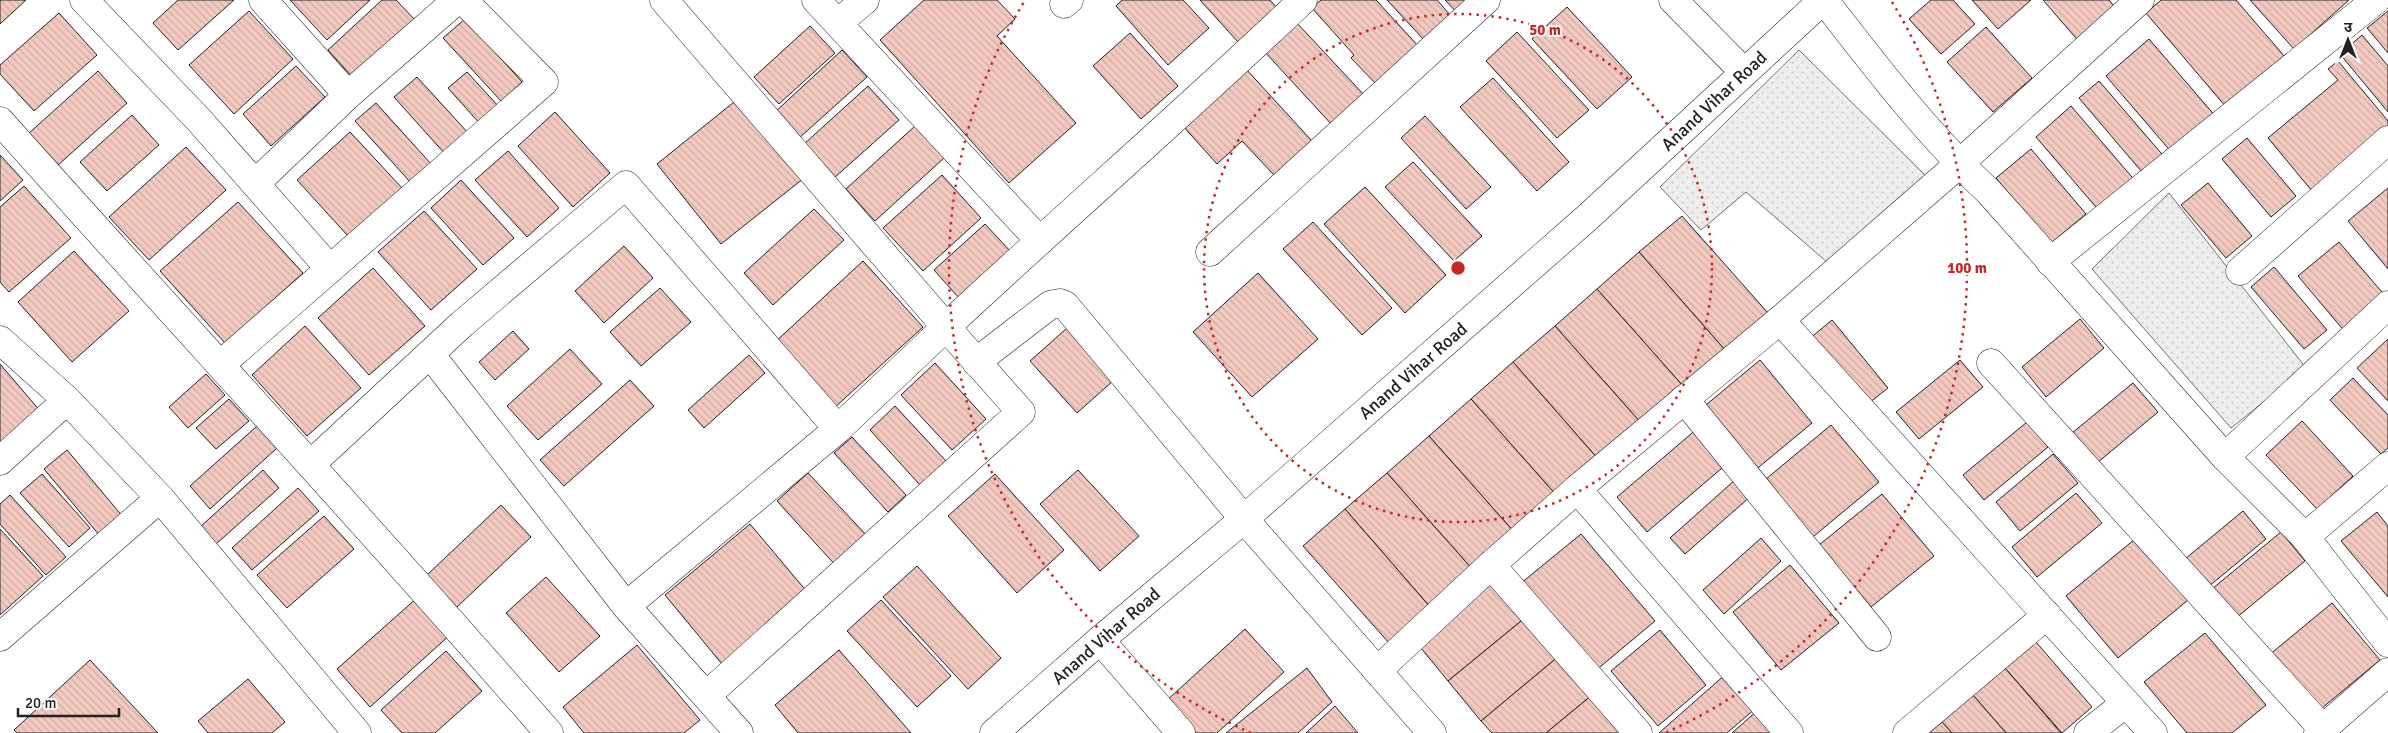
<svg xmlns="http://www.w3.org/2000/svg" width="2388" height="733" viewBox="0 0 2388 733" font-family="Signika,'Noto Sans Devanagari',sans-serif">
<defs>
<pattern id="park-dots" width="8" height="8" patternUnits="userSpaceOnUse" patternTransform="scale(1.25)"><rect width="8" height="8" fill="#eee"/><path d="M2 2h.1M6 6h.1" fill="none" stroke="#ccc" stroke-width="1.8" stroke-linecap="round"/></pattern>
<pattern id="building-back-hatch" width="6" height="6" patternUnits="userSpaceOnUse" patternTransform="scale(1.25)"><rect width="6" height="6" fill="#f3c9c0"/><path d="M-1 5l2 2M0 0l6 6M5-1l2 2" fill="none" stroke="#d0aca5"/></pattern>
</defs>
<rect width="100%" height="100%" fill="#fff"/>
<!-- park -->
<g fill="url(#park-dots)" stroke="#6f6f6f">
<polygon points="1799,50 1932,182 1835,269 1746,192 1701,230 1660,187"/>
<polygon points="2169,193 2306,368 2231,428 2092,269"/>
</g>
<!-- building -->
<g fill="url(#building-back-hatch)" stroke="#222">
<polygon points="0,0 26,0 0,24"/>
<polygon points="178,0 234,0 178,50 153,23"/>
<polygon points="290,0 370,0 327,40"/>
<polygon points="382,0 396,0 416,21 353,78 328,50"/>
<polygon points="924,0 997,0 1015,19 997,36 1076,123 1009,183 880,40"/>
<polygon points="1122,0 1183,0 1209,28 1168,65 1116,6"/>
<polygon points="1200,0 1270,0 1277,8 1238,42"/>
<polygon points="1321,0 1376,0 1420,48 1378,86 1351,58 1354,55 1312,8"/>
<polygon points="1387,0 1437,0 1452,17 1425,41"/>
<polygon points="1445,0 1475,0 1459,15"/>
<polygon points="1931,0 1953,0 1975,24 1941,54 1909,19"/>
<polygon points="1972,0 2031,0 1998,29"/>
<polygon points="2043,0 2109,0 2119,12 2081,44"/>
<polygon points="2161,0 2236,0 2285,57 2226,107 2146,13"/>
<polygon points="2250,0 2349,0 2294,49"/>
<polygon points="1567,7 1632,77 1597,109 1532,39"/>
<polygon points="249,11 293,59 234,114 189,65"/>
<polygon points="2388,11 2388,53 2367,28"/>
<polygon points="59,13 97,55 34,111 0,74 0,65"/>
<polygon points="465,19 522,82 501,101 443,38"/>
<polygon points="1295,21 1366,97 1333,126 1263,50"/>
<polygon points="810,26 835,53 779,104 754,77"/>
<polygon points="1986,27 2032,78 1993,112 1947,62"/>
<polygon points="1517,32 1589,110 1557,138 1486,61"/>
<polygon points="1130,33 1178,86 1141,119 1093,66"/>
<polygon points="2362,35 2388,66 2388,112 2340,54"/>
<polygon points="2149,39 2217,118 2173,154 2106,76"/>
<polygon points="842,50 867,77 798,139 774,113"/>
<polygon points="2338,61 2388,121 2388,128 2312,191 2268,138 2338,80 2328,69"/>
<polygon points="296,66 325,97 271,146 243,114"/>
<polygon points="1245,68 1312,141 1274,175 1242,141 1217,164 1182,125"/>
<polygon points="98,71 127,103 57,166 28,134"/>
<polygon points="467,72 500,108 481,125 448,88"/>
<polygon points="417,77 469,134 446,155 394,97"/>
<polygon points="1493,78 1569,162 1537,191 1460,107"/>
<polygon points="2099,81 2167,160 2147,178 2079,98"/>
<polygon points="868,86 899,120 834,178 803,145"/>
<polygon points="739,98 804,178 721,244 657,164"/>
<polygon points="376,103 432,165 412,184 355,121"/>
<polygon points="2071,106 2137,183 2101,213 2036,137"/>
<polygon points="555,112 610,173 573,207 518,146"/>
<polygon points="132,115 159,145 107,191 80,162"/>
<polygon points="1425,116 1491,187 1466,209 1401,138"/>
<polygon points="915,126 944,158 875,221 846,189"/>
<polygon points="350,132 402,188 348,236 297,180"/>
<polygon points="2247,138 2296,196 2271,217 2222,159"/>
<polygon points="186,147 226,190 149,260 109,217"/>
<polygon points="2031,149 2086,214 2051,243 1996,178"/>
<polygon points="508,151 559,208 527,237 475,180"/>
<polygon points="0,155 23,180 0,201"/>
<polygon points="1413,162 1482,236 1454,261 1385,187"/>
<polygon points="942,175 981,218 923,271 883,228"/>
<polygon points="461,180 514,238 483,265 431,208"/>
<polygon points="2208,183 2252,236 2226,258 2181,205"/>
<polygon points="24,186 71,238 9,292 0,282 0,207"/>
<polygon points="1365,187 1446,275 1405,313 1324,224"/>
<polygon points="2388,188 2388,269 2348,221"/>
<polygon points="238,202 303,273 225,343 160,271"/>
<polygon points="814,209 844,240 773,305 744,273"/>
<polygon points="424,211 477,269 431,310 378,252"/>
<polygon points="1682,216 1768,313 1725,350 1639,252"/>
<polygon points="1313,222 1392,308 1362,335 1283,249"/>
<polygon points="985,224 1012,253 960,299 934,270"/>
<polygon points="2339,242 2387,298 2346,333 2298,276"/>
<polygon points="624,246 653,278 604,323 575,291"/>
<polygon points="74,251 129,311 72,362 18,302"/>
<polygon points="1639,252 1725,350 1683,386 1597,289"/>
<polygon points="863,261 923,327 833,409 773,344"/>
<polygon points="2274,267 2327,330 2304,349 2251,287"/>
<polygon points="373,268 425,326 369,375 318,318"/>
<polygon points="1258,273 1318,339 1252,397 1193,332"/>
<polygon points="660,288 691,322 641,366 610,332"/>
<polygon points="1597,289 1683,386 1641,423 1555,326"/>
<polygon points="2080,319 2104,348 2046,397 2022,367"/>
<polygon points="1832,320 1888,388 1864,407 1808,340"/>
<polygon points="305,326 361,388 307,436 252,375"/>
<polygon points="1555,326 1641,423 1599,460 1513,362"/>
<polygon points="1067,328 1114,380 1077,413 1030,361"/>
<polygon points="513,331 529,349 495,380 479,362"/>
<polygon points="2388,339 2388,401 2357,368"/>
<polygon points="570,349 602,384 538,440 507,406"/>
<polygon points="749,355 765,373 704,428 688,410"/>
<polygon points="1760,360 1812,423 1753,472 1700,410"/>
<polygon points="1960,360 1983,387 1919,439 1896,412"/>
<polygon points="1513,362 1599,460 1557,496 1471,399"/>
<polygon points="935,363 986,419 952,450 901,395"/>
<polygon points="0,364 41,412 0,446"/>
<polygon points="206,374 225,395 188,428 169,407"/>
<polygon points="2353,378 2388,415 2388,448 2381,454 2330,400"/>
<polygon points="630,380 654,406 564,486 540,460"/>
<polygon points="2133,383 2158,412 2097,463 2072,433"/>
<polygon points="229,399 249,421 216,449 196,428"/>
<polygon points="1471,399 1557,496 1515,533 1429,436"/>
<polygon points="895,406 946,461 920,485 870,430"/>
<polygon points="2302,421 2353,476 2317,509 2266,455"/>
<polygon points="2027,422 2048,447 1984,500 1963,475"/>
<polygon points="1831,425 1879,482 1808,541 1760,484"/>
<polygon points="257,426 277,448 210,509 190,486"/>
<polygon points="1698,428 1728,463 1647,532 1617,497"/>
<polygon points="1429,436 1515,533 1473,570 1387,473"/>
<polygon points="852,437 906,495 888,512 834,453"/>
<polygon points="67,450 123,517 100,536 44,469"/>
<polygon points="2053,454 2078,483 2020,531 1996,502"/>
<polygon points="263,470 279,488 216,544 200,527"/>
<polygon points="1078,470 1139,536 1100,571 1040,504"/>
<polygon points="808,473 870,539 838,568 777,501"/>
<polygon points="1387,473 1473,570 1430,607 1345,509"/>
<polygon points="42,474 90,528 69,547 20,493"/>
<polygon points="995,474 1064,550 1017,593 948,516"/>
<polygon points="1736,479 1751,496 1685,554 1670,538"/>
<polygon points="298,488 319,511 252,570 232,548"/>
<polygon points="2076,493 2102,523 2037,577 2012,547"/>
<polygon points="1882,494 1934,556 1871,607 1819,545"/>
<polygon points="10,495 66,557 46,575 0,524 0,504"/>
<polygon points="501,505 531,537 457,607 427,575"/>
<polygon points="1345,509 1430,607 1389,643 1303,546"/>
<polygon points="2243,511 2266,539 2208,587 2185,559"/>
<polygon points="2377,512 2388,526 2388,597 2341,541"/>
<polygon points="324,516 354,549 287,608 257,575"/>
<polygon points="750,524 808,593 722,664 665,595"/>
<polygon points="0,529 43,576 0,615"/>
<polygon points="2281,532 2305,561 2236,618 2212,589"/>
<polygon points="1581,534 1655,621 1594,672 1520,584"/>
<polygon points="1761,538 1781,561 1724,614 1703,590"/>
<polygon points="2135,539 2188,600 2118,658 2066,596"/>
<polygon points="1790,565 1839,623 1781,670 1733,612"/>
<polygon points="917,566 1001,658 968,689 883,597"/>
<polygon points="546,577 600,636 559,672 506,613"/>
<polygon points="1493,578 1526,617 1448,681 1416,642"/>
<polygon points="418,597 451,634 370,707 337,669"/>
<polygon points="881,600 951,676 917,707 847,631"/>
<polygon points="2332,603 2380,660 2316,713 2268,656"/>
<polygon points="1526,617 1559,656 1481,721 1448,681"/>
<polygon points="1245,629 1284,672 1217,733 1194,733 1165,702"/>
<polygon points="1660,630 1706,685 1658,726 1611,671"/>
<polygon points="2205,633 2266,705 2232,733 2187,733 2144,682"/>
<polygon points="2036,642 2092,707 2062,733 2005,668"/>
<polygon points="637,645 700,720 684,733 584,733 563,707"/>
<polygon points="839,650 911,733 798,733 775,705"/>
<polygon points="446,651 482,691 435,733 402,733 381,710"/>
<polygon points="1559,656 1592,695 1546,733 1492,733 1481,721"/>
<polygon points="90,660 158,733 17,733 14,730"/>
<polygon points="1307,668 1332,702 1298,733 1226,733"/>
<polygon points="2005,668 2061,733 2006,733 1973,695"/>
<polygon points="1727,673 1757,707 1727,733 1659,733"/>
<polygon points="248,679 285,722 272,733 208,733 198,721"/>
<polygon points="1592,695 1623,733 1546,733"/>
<polygon points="1973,695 2006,733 1952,733 1942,722"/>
<polygon points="1335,706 1358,733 1306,733"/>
<polygon points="1758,710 1779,733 1732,733"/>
<polygon points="1942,722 1952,733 1929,733"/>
</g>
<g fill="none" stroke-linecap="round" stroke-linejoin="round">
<!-- street casing -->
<g stroke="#222" stroke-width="29">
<g id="street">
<polyline points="84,0 199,120 330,269"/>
<polyline points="263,0 348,95"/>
<polyline points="816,0 1039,240"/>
<polyline points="1673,0 1744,72"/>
<path d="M1824 0C1876 67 1927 134 1989 192L2225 457 2305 537 2388 643"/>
<polyline points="1064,4 1069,0"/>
<polyline points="838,23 865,0"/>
<path d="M0 121C183 326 369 526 549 733"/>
<polyline points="256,183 348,95 457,0"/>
<polyline points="1210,252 1486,0"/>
<polyline points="2050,262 2376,0"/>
<polyline points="2240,271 2388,140"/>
<polyline points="1780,320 1959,164 2140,0"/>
<polyline points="0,340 67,400 160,498 357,733"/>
<polyline points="430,354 626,606 838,429 946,327 664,0"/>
<polyline points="976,362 1050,305 1060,303 1065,305 1244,519 1432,733"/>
<polyline points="1991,363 2323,729"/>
<polyline points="220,365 544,82 463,0"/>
<polyline points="1684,399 1877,637"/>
<polyline points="2225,457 2388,305"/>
<polyline points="0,461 67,400"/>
<polyline points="311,464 462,324 626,185 838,429"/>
<polyline points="1577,489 1789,733"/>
<polyline points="2305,537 2388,466"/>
<polyline points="1491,565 1638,733"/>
<polyline points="626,606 739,733"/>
<polyline points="0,637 160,498"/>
<polyline points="1100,640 1181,733"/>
<polyline points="1377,671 1491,565 1577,489 1780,320 2153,733"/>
<path d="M706 696 1021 412 946 327C1064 217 1186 111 1303 0"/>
<polyline points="994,733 1100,640 1244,519 1588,217 1823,0"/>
<polyline points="1907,733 2047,615"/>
<polyline points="2088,733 2126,703"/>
<polyline points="2318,733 2388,672"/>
</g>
</g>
<!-- street -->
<use href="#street" stroke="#fff" stroke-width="28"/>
</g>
<!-- distance rings -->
<g fill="none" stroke="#c62828" stroke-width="2.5" stroke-dasharray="2.5 5">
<circle cx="1458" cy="268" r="254"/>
<path d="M1251 733A509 509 0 0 1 1024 2M1892 2A509 509 0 0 1 1665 733"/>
</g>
<g text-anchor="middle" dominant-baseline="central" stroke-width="4" stroke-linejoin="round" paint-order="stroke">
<!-- street labels -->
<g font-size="18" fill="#222" stroke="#fff">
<text transform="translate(1714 101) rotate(-43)">Anand Vihar Road</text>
<text transform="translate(1413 371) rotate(-41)">Anand Vihar Road</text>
<text transform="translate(1106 636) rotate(-41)">Anand Vihar Road</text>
</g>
</g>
<circle cx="1458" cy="268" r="8" fill="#c62828" stroke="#fff" stroke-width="2.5"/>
<g font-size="15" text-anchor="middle" font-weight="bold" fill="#c62828" stroke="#fff" stroke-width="4" stroke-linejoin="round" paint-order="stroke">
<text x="1545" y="35">50 m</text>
<text x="1967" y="273">100 m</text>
</g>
<!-- north arrow -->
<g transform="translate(2348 40)" stroke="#ffffff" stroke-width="4" paint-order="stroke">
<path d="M0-4L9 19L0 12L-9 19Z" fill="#222222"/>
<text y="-8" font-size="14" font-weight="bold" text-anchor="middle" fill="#222222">उ</text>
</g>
<!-- scale -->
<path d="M18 708v8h101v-8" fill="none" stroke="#222222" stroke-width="2.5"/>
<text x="25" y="708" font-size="15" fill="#222222" stroke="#ffffff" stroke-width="4" paint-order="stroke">20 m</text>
</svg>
